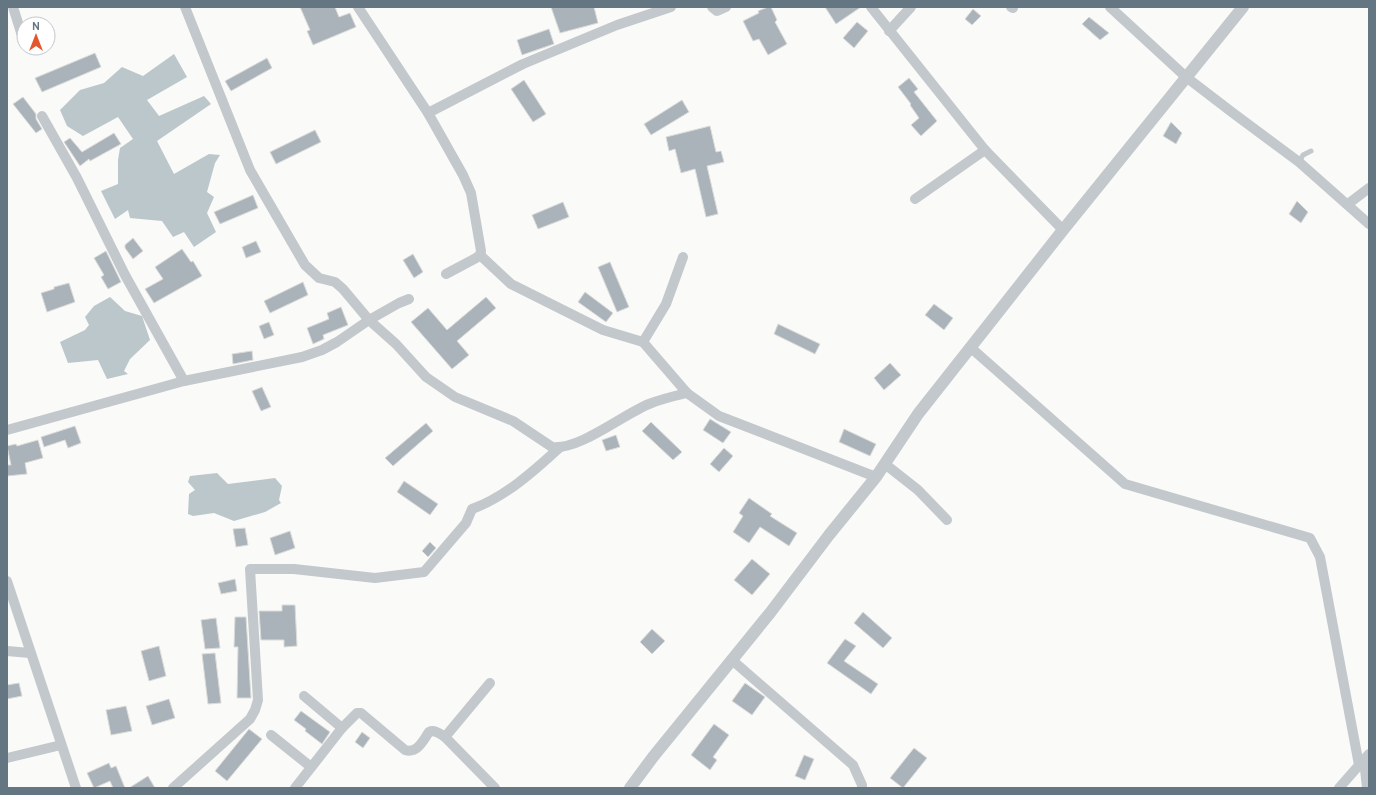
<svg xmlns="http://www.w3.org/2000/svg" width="1376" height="795" viewBox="0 0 1376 795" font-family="Overpass,sans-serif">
<rect width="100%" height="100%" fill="#fafaf8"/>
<!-- water -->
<g fill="#bbc7cb">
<polygon points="174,54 187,77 147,100 159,116 204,96 211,104 157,141 174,174 209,154 220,155 215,163 207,192 214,197 207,213 216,232 194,247 184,232 173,237 162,221 130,218 128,210 115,219 101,191 118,184 118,160 120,148 133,139 118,117 83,136 67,126 60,110 80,90 104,83 122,67 143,76"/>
<polygon points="110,297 125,311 142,316 150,340 130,359 124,371 128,374 107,379 98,360 68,363 60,342 85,330 89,325 85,317 94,306"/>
<polygon points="217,473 228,484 275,478 282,486 279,500 281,503 265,512 234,521 214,513 193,516 188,514 189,494 195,490 188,482 190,476"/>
</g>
<!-- building -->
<g fill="#aab3b9" stroke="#dcdcda">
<polygon points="300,7 335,7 339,17 350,13 356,27 313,45 307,31 310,30"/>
<polygon points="551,7 594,7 598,23 560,33"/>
<polygon points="768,7 771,7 777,20 775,22 787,44 768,55 759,39 753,41 743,21 759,13 758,11"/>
<polygon points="825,7 861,7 836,24"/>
<polygon points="973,9 981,16 972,25 965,19"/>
<polygon points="1089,17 1109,33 1100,40 1082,24"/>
<polygon points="857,22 868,31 854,48 843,38"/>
<polygon points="549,29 554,44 522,55 517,40"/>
<polygon points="95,53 101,67 42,92 35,78"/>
<polygon points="267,58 272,68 231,91 225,81"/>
<polygon points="909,78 918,89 914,92 937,121 921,136 911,125 919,118 910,105 911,104 898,87"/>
<polygon points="524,80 546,114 533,122 511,89"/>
<polygon points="23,97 36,114 36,119 42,129 36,133 13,104"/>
<polygon points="682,100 689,112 651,135 644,124"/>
<polygon points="1171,122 1182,133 1176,144 1163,136"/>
<polygon points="710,126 716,152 721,151 724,162 707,166 718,214 706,217 695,169 681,173 675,149 669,151 666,137"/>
<polygon points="315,130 321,142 276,164 270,152"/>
<polygon points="114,133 121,144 90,161 89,159 80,166 64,142 70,138 82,152"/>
<polygon points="253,195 258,208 220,224 214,212"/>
<polygon points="1297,201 1308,212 1301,223 1289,214"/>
<polygon points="563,202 569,217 538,229 532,215"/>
<polygon points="133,238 143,251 133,259 125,248 125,245"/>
<polygon points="256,241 261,252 246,258 242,247"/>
<polygon points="182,249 191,262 193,261 202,276 154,303 145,289 163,279 155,267"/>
<polygon points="106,251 121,282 108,289 101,277 104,275 94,258"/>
<polygon points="413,254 423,272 414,278 403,260"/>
<polygon points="610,262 629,307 617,312 598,267"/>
<polygon points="303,282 308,295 270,313 264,301"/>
<polygon points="69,283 75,302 47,312 41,293 54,289 54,287"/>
<polygon points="585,292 613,313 606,322 578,302"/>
<polygon points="486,297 496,308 457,341 469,355 452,369 411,322 428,308 447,330"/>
<polygon points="934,304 953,318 944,330 925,315"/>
<polygon points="341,307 348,325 323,335 324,339 313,344 307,328 329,319 327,313"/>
<polygon points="269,322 274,335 264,339 259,326"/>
<polygon points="778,324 820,344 815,354 774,334"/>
<polygon points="252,351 253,360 233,364 232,354"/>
<polygon points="890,363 901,375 884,390 874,378"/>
<polygon points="262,387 271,407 261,411 252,391"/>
<polygon points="710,419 731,432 723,443 703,430"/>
<polygon points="651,422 682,452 673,460 642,431"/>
<polygon points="426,423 433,431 393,466 385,458"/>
<polygon points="75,426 81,443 68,448 65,440 44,447 41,437"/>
<polygon points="844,429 876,444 870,456 839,442"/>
<polygon points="616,435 620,447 606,451 602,440"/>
<polygon points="38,440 43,458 25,463 27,474 7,476 7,465 11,465 7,446 16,444 17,446"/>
<polygon points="724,448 733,456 719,472 710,464"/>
<polygon points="404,481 438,504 430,515 397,492"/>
<polygon points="749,498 772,514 770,516 797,533 789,546 760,527 749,543 733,532 743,516 739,513"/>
<polygon points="245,528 248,545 236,547 233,529"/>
<polygon points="290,531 295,548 275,555 270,538"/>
<polygon points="430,542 436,548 428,557 422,551"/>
<polygon points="752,559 770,574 752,595 734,580"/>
<polygon points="235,579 237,591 221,594 218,583"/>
<polygon points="282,605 295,605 297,646 284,647 284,640 261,640 259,611 282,611"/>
<polygon points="863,612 892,638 883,648 854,623"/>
<polygon points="235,617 246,617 251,698 237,698 238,647 234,647"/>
<polygon points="216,618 220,648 205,649 201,620"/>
<polygon points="652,629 665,641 652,654 640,642"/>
<polygon points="845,639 856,646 844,661 878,684 871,694 827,663"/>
<polygon points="159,646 166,676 149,681 141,651"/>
<polygon points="215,653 221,703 208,704 202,654"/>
<polygon points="19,683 22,696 7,699 7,685"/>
<polygon points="745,683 765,697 752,715 732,701"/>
<polygon points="169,699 175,718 152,725 146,706"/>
<polygon points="126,706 132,731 111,735 106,710"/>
<polygon points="301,711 330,732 322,744 305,731 306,729 294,720"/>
<polygon points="714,724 729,735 713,757 717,760 710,770 691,755"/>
<polygon points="249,729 262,739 227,781 215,771"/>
<polygon points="362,732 370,738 363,748 355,742"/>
<polygon points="914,748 927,758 903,788 890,778"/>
<polygon points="804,755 814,759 805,780 795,776"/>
<polygon points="109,763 111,768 116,766 125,788 113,788 110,781 94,788 87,773"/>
<polygon points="148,776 155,788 129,788"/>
</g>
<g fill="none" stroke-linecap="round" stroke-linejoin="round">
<!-- service -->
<polyline stroke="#c3c8cc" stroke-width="5" points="1299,162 1303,155 1311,151"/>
<!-- minor -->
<g stroke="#c3c8cc" stroke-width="10">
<polyline points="13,7 24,42"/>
<path d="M185 7 250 170 305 265 319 278 335 282 343 289 369 320 396 344 426 377 455 397 513 421 552 447C580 450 622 415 649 404 661 399 674 396 687 393"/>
<polyline points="358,7 428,113 463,175 471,193 481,251 480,255 476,258 446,274"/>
<polyline points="712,7 717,11 726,7"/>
<polyline points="871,7 985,150 1063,230"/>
<polyline points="1011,7 1013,8"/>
<polyline points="1110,7 1186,77 1233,113 1299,162 1369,224"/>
<polyline points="889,31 911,7"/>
<polyline points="428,113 523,64 617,25 671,7"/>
<polyline points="42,116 77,178 125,275 184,381"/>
<polyline points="915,199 985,150"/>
<polyline points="1348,204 1369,188"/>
<polyline points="480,255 511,284 603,330 643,342 687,393 719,416 876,477"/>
<polyline points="643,342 666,304 683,257"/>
<polyline points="970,347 1125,484 1310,538 1320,557 1359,765"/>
<polyline points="7,430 184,381 302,357 322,350 337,342 369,320 399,303 409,299"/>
<polyline points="885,464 918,490 947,520"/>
<polyline points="7,581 76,788"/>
<polyline points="7,651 30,653"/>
<polyline points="732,660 853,765 862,785 862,788"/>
<polyline points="304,696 342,728"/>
<polyline points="271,735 311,767"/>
<polyline points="445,737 490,683"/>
<polyline points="7,758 61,745"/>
<polyline points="1364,760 1367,788"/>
<path d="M173 788 250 719 255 710 258 700 250 569H294L375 578 424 572 466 523 472 509C505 497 534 471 559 448"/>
<path d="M295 788 342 728 357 713H361L405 750C417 754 423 741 429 732 435 729 440 734 445 737L495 788"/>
<polyline points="1339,788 1369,754"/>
</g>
<!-- tertiary -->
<polyline stroke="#c3c8cc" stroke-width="12" points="630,788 653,757 770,613 829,535 876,477 918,414 1063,230 1243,7"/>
</g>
<!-- border -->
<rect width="1376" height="795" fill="none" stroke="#657683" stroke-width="16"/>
<!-- north arrow -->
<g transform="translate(36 36)"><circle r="19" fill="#ffffff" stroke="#c1c8cd"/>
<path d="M0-3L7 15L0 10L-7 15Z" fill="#e4572e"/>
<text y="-6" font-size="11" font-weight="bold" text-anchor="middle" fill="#657683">N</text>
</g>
</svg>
